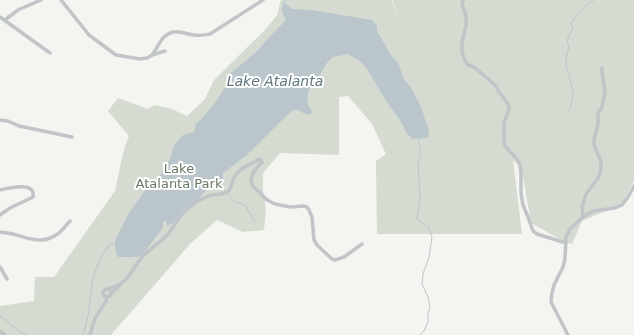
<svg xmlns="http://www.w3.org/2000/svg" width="634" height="335" viewBox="0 0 634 335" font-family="'DejaVu Sans',sans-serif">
<rect width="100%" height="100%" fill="#f4f4f0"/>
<!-- green -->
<polygon fill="#d5dbd1" points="281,0 391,0 400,18 405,25 400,18 392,0 634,0 634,181 622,204 582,221 572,244 565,242 531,223 521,165 513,161 522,234 377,234 376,161 386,154 372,124 348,96 339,97 339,155 280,153 263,173 263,190 266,210 264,230 243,232 217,220 190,244 111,335 0,335 0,306 34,301 35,277 54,277 115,191 122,158 125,146 129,136 108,111 118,98 148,109 154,105 172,109 187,116 205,99 214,80 266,29 277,15"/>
<!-- water -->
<path fill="#bac6cb" d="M284 2 292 9 311 10 372 20 377 26V31L391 55 398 63 404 79 412 89 422 109 426 123 429 129 428 137 425 138 412 139 406 132 400 120 388 104 367 69 361 62 348 54 333 57 326 64 320 75 310 88 307 97 308 104 312 112 310 115 303 113 299 110H294L287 115 247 155 223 173V179L220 182 205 191 196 202 185 208 173 223 167 226 166 222 164 221 163 222V228L141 256 137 257H118L115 249V240L129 213 144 192 162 173 171 157 173 148 178 140 183 135 194 132 196 124 204 116 214 104 228 83 231 73 258 50 271 35 283 23 286 19C281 13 281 9 284 2Z"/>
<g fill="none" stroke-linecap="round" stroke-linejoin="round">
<!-- stream -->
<g stroke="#bac6cb" stroke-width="1">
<polyline points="284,3 285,0"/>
<path d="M569 110C571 105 573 99 573 94 572 77 561 68 569 48 566 39 568 37 573 28L571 23 587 4 594 0"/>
<polyline points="418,138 420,149 420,154"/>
<polyline points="420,157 418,163 420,199 417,219 429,228 432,237 429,257 423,274 422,284 428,297 430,308 428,313 428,322 424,331 420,335"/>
<polyline points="220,182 225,191"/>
<polyline points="228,194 234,201 242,204 246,207 255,222"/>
<polyline points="0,317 2,317 7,322 19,331 20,332 25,334 26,335"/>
<polyline points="82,335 85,328 88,316 93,278 99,261 105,251 109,245 115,243"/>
</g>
<!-- minor -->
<g stroke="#c1c5c8" stroke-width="3.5">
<polyline points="61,0 89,35 116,55 140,59 147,58 152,55 165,51"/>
<polyline points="463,0 462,4 466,16 466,25 462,43 462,52 465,61 468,65 474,67 495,85 499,92 509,105 509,109 504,123 504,140 505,146 517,159 520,165 521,173 521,193 523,205 528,217 533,231 537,234 566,243"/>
<polyline points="0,17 50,53"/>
<polyline points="5,20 18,10 41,0"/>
<path d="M152 55C156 50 159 42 164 37 175 28 182 33 194 35 200 36 204 35 210 34L263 0"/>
<polyline points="0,120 8,121 19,126 72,137"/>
<path d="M0 190C9 188 36 181 33 197L10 208 0 215"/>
<polyline points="583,217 582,207 586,194 598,178 601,170 601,162 594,145 594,139 598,124 598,113 602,107 605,92 602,72 602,68"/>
<path d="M0 232C5 233 11 233 16 235 32 239 43 245 59 233 63 230 66 225 70 221"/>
<polyline points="0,267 7,279"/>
<path d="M107 289C131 283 129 272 142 257 148 250 157 245 163 239 172 232 176 220 184 212 192 204 201 198 212 195 217 194 223 195 227 192 233 188 231 181 235 176 240 167 252 164 260 159L262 162 255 170 252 175 251 181 253 186 267 200 275 204 290 207 304 206 307 207 309 210 312 217 314 240 317 245 332 259 335 260 344 257 362 244"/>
<circle cx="107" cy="293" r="4"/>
<polyline points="111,294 120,285"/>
<polyline points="0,331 5,335"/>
<polyline points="90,335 95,318 106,301 107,297"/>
<polyline points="568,335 551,302 552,293 554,285 563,267 565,259 566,237 570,229 583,217 593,211 615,208 622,205 628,197 634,186"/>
</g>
</g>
<g text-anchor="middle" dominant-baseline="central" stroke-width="4" stroke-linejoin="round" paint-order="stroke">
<!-- park labels -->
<g font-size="13" fill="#667962" stroke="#fff">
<text x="179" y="168">Lake<tspan x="179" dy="15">Atalanta Park</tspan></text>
</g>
<!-- water labels -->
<g font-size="14" font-style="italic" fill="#5e767f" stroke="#fff">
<text x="275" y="81">Lake Atalanta</text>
</g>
</g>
</svg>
